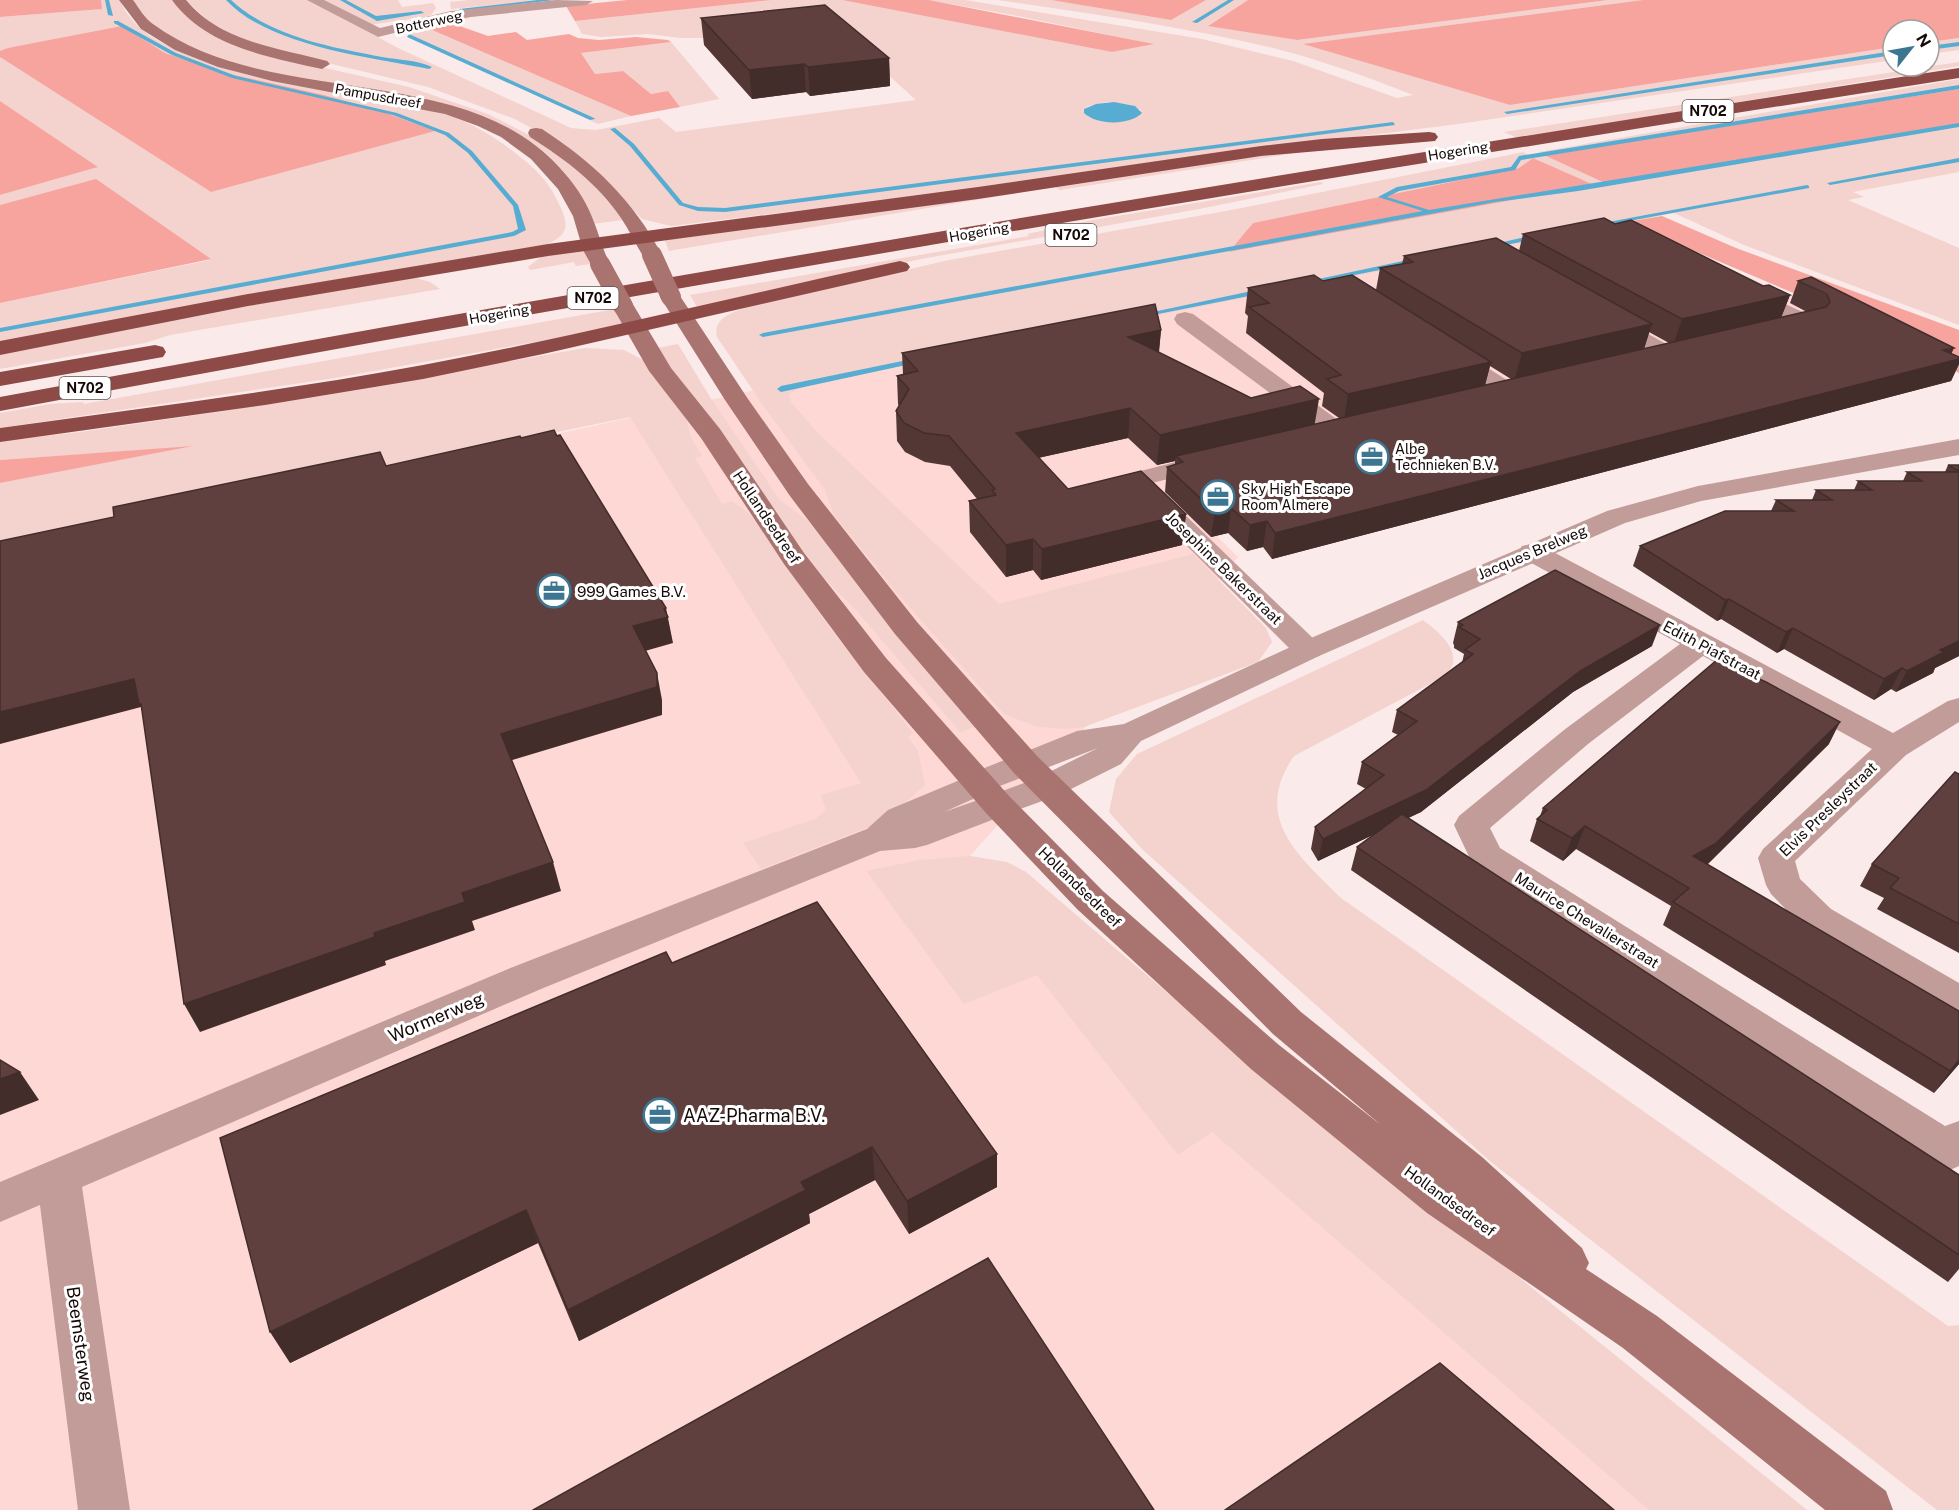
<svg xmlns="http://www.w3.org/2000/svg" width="1959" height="1510" viewBox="0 0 1959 1510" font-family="'Public Sans',sans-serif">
<rect width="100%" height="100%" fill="#faeae9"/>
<!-- built -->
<polygon fill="#fed8d5" points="1600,214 1912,347 1207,527 1238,557 970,856 1779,1510 0,1510 0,557 981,340"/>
<!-- green -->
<g fill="#f4d2ce" fill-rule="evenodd">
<path d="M101 0H120C141 55 229 64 278 74 324 84 371 92 416 104 452 114 485 129 514 152 531 165 547 179 556 198 570 225 571 235 542 246L0 344V303L210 260 96 180 0 205V195L98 167 0 101V57L211 192 434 131 381 111 324 95 221 72 165 53 122 27 0 51V17L101 9Z"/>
<path d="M133 0H173L185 15 198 24 312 65 409 87 488 114 539 140 585 173 623 220 592 224C571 167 544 146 490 121L244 66 192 48 169 37 143 16Z"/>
<path d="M185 0H308L398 48 571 128 596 130 659 118 676 132 916 100 832 24 710 38H681L648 34 601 37 582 34 575 21 772 0H842L1112 52 1152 44 1018 16 929 0H965L1202 39 1293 61 1397 98 1413 95C1365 76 1318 59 1269 47 1179 26 1088 13 997 0H1051L1171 20 1206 0H1248L1209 25 1297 40 1608 0H1643L1305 44 1510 105 1893 47V60L1458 124 1219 154 1018 184 671 226 642 219 594 168 569 149 515 119 428 87 286 53 238 37 210 22ZM1108 102 1132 105 1142 111C1124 123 1108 124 1088 117L1083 110 1088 106Z"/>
<polygon points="323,0 398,0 402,7 433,3 436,8 431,15 425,17 369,25"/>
<polygon points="469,0 547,0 451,9 450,2"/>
<polygon points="423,26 631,116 598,124 407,33 410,29"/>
<polygon points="1959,38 1959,50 1929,54 1929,42"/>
<polygon points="671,42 719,99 680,107 668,91 651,94 623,71 595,74 581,53"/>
<polygon points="1959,62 1959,66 1518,138 1504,132"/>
<path d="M1959 79V89L1546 155 1605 183 1959 124V172L1853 192 1864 197 1848 200 1959 248V325L1744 245 1674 213 819 382 805 385 789 394 791 402 818 433 999 604 1193 554 1266 628 1272 642 1258 662 1084 727 1065 729 1035 726 1004 714 897 593 834 515 825 490 762 404 717 337C712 317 736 311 751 306L949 260 1226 211 1499 157 1523 152 1533 157 1543 155 1539 152ZM1533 158 1592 185 1230 252 1253 223 1520 168Z"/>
<path d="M1327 148 1060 190 1055 187 674 250 669 251 665 240C886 211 1106 173 1327 148Z"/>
<polygon points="1321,182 1323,184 1199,209 916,260 699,310 690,295 1029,236 1027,234 1093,220"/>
<polygon points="586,248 591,264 576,266 574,262 530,270 528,267 545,254"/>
<polygon points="410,276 430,282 440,289 170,335 145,343 0,369 0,351"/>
<polygon points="615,309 624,326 335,378 0,428 0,413 50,404 83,402 84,404"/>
<polygon points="678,344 710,397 780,500 819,529 977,726 960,732 855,609 813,567 680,383 657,348"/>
<polygon points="585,348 624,350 645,361 686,416 691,438 702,456 695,458 722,504 732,501 751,515 830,628 913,733 908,737 918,751 925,785 901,806 874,825 761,869 743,843 815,819 826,810 821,795 861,783 630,417 0,548 0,483 186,447 0,460 0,441 80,432 218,412"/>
<path d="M1423 620C1436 630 1461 649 1451 668 1449 672 1443 676 1441 678L1294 756C1251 818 1299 856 1341 898L1948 1326 1959 1325V1510H1937L1491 1162 1142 849 1109 812 1116 779 1137 754Z"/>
<polygon points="970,856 1007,862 1026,872 1183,1006 1807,1510 1649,1510 1212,1132 1178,1155 1037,975 964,1004 866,871 920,860"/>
</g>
<!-- forest -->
<g fill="#f6a49d">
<polygon points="0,0 101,0 102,9 0,17"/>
<polygon points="627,0 772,0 575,21 566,6"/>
<polygon points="842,0 929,0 1154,44 1112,52"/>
<polygon points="1051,0 1206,0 1171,20"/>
<polygon points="1248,0 1608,0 1297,40 1208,26"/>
<polygon points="1643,0 1959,0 1959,38 1929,42 1929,30 1893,30 1893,47 1510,105 1303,44"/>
<polygon points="477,15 451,23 488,36 516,32 527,40 569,34 578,38 599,40 636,37 668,40 671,42 581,53 595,74 623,71 651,94 668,91 680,107 631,116 423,26 445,18"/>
<polygon points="122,26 165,53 221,72 324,95 381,111 435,131 211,192 0,57 0,51 8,48"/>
<polygon points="1959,89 1959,124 1605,183 1544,155"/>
<polygon points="0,101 98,167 0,195"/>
<polygon points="1533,158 1594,185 1229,252 1253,223 1519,168"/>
<polygon points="96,179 211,259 0,303 0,205"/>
<polygon points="1662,216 1736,248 1959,330 1959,373 1836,311 1626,222"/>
<polygon points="193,446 0,483 0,460"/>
</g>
<!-- water -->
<path fill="#57acd2" d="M1114 102 1135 106 1142 113C1129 126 1096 125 1084 113V109L1096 104Z"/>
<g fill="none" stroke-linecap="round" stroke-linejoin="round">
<!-- stream -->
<g fill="#57acd2" fill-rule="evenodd">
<polygon points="105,0 109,0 113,16 108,15"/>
<path d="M226 0H231C271 37 330 47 382 57 398 60 418 60 432 67L429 69C368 57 269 46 226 0Z"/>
<polygon points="340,0 346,0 376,16 421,11 424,13 377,21"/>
<polygon points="538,0 555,0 462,11 459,9"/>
<polygon points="1228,0 1234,0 1197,23 1192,22"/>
<polygon points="114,21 118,21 176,53 236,76 397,113 449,133 472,151 518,205 526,230 514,236 0,332 0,328 512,232 518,229 513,206 468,153 445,135 393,115 232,78 172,55 114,23"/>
<polygon points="409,34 594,118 595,119 590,120 407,37"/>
<polygon points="1959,42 1959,46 1929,50 1929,46"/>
<polygon points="1893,51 1893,55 1507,114 1504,112"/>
<polygon points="1959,85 1959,89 1521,160 1515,170 1399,191 1387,197 1429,210 1959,123 1959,127 1578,191 1495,202 763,337 759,335 763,333 1423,211 1378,197 1397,187 1511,167 1519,156"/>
<polygon points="1393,122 1395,125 725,212 698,211 679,205 630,146 610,129 615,128 634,144 683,203 698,207 725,208"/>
<polygon points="1959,158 1959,162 1830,185 1827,183"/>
<polygon points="1807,185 1809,186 1809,188 1596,227 1592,225"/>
<polygon points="1538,234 1542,236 1541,238 1490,248 1486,246"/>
<polygon points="1417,258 1421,260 1420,262 1304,285 1300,283"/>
<polygon points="1261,289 1264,289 1264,293 1143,317 1139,315"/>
<polygon points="917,358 921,360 920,362 781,392 777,389 781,386"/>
</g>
<!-- minor -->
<g fill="#c19c99" fill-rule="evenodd">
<polygon points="307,0 324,0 380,28 451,11 556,0 593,1 586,5 451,19 378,37"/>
<path d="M1745 286 1816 318 1819 323 1816 328C1803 331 1788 337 1774 334L1771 329 1774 324 1787 321 1738 296 1734 292 1738 288Z"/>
<polygon points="1185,312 1193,314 1346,426 1349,431 1346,436 1337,438 1328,436 1177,324 1174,319 1177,314"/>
<polygon points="1608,314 1616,316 1677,350 1680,355 1677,360 1669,362 1661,360 1600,326 1597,321 1600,316"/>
<polygon points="1448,346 1456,348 1518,387 1522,392 1518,397 1510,399 1502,397 1440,358 1437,353 1440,348"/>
<polygon points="1211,453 1220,456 1224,461 1220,466 1152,483 1319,644 1323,650 1319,656 1308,659 1297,656 1121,480 1125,475"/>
<polygon points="1532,544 1542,546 1893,733 1948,701 1959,698 1959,722 1906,755 1795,861 1800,879 1831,909 1959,983 1959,1017 1945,1013 1805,929 1771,894 1766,885 1758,858 1763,849 1872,749 1703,656 1588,744 1490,828 1500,848 1945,1126 1959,1121 1959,1166 1950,1170 1935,1164 1473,865 1454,825 1459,816 1564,730 1680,644 1522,558 1518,552 1522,546"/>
<polygon points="979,772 991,775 996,783 991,791 944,812 998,793 1010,797 1015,805 1010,813 927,845 915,848 880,851 541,989 82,1187 130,1510 78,1510 40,1205 0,1222 0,1182 513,967 867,829 888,810"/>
</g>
<!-- tertiary -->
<polygon fill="#c19c99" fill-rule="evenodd" points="1959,439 1959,455 1701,501 1625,523 1319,656 1141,741 1121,764 1059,795 998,817 986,813 981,805 986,797 1035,779 1098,748 979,794 967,791 962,783 967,775 1077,731 1124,724 1297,644 1607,511 1698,486"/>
<!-- secondary -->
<g fill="#a97470" fill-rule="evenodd">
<path d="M119 0H133C139 8 145 19 153 24 270 110 461 59 560 168 573 182 585 199 592 217 599 233 602 249 610 264L607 268H593L583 250 573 216 558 189 531 159 501 137 478 126 445 114 272 81 218 67 175 50 141 29Z"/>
<path d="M172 0H186C221 42 278 48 327 61L330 64 322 69C269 57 206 47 172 0Z"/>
<path d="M536 128 542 129C594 163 633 200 662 255L659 259H645C636 246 630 231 621 218 598 184 565 159 530 137L528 133 530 129Z"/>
<polygon points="671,291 678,293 748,399 808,484 917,622 1038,757 1301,1012 1482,1157 1582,1248 1589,1263 1586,1269 1657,1316 1886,1491 1893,1510 1825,1510 1623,1348 1427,1213 1251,1069 1077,909 986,813 864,672 784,564 701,438 649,371 612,306 615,301 623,300 631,301 671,368 720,429 804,553 886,658 1010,797 1103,891 1279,1045 1381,1125 1273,1034 1014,773 895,634 790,496 725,400 660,297 664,293"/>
</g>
<!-- trunk -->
<g fill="#8e4a46" fill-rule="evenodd">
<path d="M1959 68V78C1305 180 651 289 0 411V397C651 276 1305 169 1959 68Z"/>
<polygon points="1429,132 1435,133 1438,137 1435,141 1261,156 978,199 548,256 248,306 0,355 0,341 248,294 548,244 978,187 1261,146 1322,139"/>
<path d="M900 261 907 263 910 267 907 271 543 354 423 379 265 405 0 442V428C141 408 283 391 423 365 583 335 741 295 900 261Z"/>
<polygon points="155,345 163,347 166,352 163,357 0,386 0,372"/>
</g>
<!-- secondary-bridge -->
<g stroke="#a97470" stroke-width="20">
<polyline points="652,255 671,297"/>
<polyline points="600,264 623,306"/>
</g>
</g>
<!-- wall -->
<g fill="#523735" fill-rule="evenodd">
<polygon points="701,18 889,58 890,86 810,96 806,92 752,99 704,45"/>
<path d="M1615 224 1763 286 1790 295 1781 318 1807 312 1790 303 1798 281 1959 357V364L1951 381 1272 559 1263 547 1247 551 1228 533 1211 537 1165 492 1167 467 1175 465V461L1157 465 1128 438 1038 458 1068 489 1186 514 1182 545 1041 580 1033 570 1006 577 970 532 969 501 977 499 950 466 925 462 905 452 897 441 896 411 899 406 898 404 897 376 903 374 902 353 1161 330 1159 353 1251 398 1314 424 1339 418 1322 406 1324 393 1246 333 1248 316 1245 313 1248 288 1323 281 1376 290 1380 268 1402 264 1404 256 1519 251 1523 234ZM1649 332 1669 343 1644 349ZM1490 366 1511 379 1485 385Z"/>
<polygon points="1948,465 1959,465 1959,656 1935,668 1933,673 1896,692 1891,689 1874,700 1784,649 1777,653 1721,619 1717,621 1633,566 1640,546 1771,511 1776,500 1812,500 1816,490 1854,490 1858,481 1903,481 1907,472 1945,472"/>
<polygon points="1458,622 1652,646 1573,692 1421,812 1408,818 1959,1175 1959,1269 1948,1282 1351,870 1357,847 1375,834 1318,861 1311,849 1315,827 1366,789 1357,784 1362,762 1398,735 1392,732 1397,710 1462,663 1464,654 1454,648 1454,645 1453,643"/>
<polygon points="1829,744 1707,864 1959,1011 1959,1064 1934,1093 1663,925 1671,906 1576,849 1563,861 1530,841 1537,819 1540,816 1543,808"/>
<polygon points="1959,774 1959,953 1877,909 1884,898 1860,886 1872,864"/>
<polygon points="672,963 997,1154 997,1187 909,1234 875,1180 809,1214 810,1223 579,1341 538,1243 290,1363"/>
</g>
<!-- shaded-wall -->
<g fill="#422d2b">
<polygon points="889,58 890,86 810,96 808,67"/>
<polygon points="804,64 806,92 752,99 749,70"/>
<polygon points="1790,295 1780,320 1673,346 1682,319"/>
<polygon points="1652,324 1643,352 1514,382 1522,353"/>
<polygon points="1161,330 1158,358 1128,337"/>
<polygon points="1954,348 1948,361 1959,359 1959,364 1951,381 1272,559 1275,533"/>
<polygon points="1491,362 1484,389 1344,422 1348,394"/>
<polygon points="1319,399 1314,428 1176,456 1175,461 1157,465 1160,435"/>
<polygon points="1130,408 1128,438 1015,463 1016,433"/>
<polygon points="1231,508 1228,533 1211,537 1215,512"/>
<polygon points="1186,514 1182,545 1041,580 1042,549"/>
<polygon points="1267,521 1263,547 1247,551 1250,525"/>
<polygon points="1033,539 1033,570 1006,577 1006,545"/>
<polygon points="1729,599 1721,619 1717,621 1725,600"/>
<polygon points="666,608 673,643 638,653 633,626"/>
<polygon points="1660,625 1652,646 1573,692 1421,812 1318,861 1323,839 1580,671"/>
<polygon points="1793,628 1784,649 1777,653 1786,632"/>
<polygon points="1959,641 1959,656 1935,668 1933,673 1896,692 1907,671 1940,650"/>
<polygon points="1902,668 1891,689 1874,700 1884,679"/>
<polygon points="657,673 662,700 662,715 509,761 501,734"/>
<polygon points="134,679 153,732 141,707 0,744 0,712"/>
<polygon points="1840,722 1829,744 1705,867 1693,856"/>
<polygon points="1585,826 1576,849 1563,861 1572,838"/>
<polygon points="553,862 561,891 472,921 475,930 385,961 386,965 200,1032 184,1004 374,933 462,893"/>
<polygon points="1959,1060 1959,1064 1934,1093 1950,1071"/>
<polygon points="20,1072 39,1100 0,1115 0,1079"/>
<polygon points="872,1147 875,1180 809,1214 810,1223 579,1341 568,1310 801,1182"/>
<polygon points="997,1154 997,1187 909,1234 907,1201"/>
<polygon points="526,1210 538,1243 290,1363 270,1332"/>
</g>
<!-- building -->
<g fill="#5f403e" stroke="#422d2b" stroke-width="1.5">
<polygon points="825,5 889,58 808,67 804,64 749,70 701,18"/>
<polygon points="1604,218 1615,224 1631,220 1763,286 1769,285 1790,295 1682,319 1523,234"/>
<polygon points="1496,238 1652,324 1522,353 1380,268 1413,262 1404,256"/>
<polygon points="1314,275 1323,281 1352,275 1491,362 1348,394 1327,379 1341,375 1249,307 1269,303 1248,288"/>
<polygon points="1811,277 1954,348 1943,350 1959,357 1959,359 1275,533 1267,521 1250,525 1231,508 1215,512 1167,467 1183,462 1176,456 1826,307 1830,302 1827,294 1798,281"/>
<polygon points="1155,304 1161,330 1128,337 1251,398 1300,386 1319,399 1160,435 1130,408 1016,433 1068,489 1141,471 1186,514 1042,549 1033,539 1006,545 969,501 996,495 992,490 995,489 949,436 924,433 904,423 896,411 909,389 897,376 918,371 902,353"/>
<polygon points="554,430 557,436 560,435 666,608 664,609 668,617 633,626 657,673 657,687 501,734 553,862 462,893 465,902 374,933 375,937 184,1004 141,704 139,704 134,679 0,712 0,541 114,517 113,507 317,465 380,452 386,466 520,436 521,438"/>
<polygon points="1948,465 1959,465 1959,471"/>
<polygon points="1907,472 1959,472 1959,641 1940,650 1944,652 1907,671 1902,668 1884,679 1793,628 1786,632 1729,599 1725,600 1640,546 1725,511 1794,511 1776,500 1832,500 1816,490 1872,490 1858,481 1922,481"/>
<polygon points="1555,570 1660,625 1580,671 1426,790 1323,839 1315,827 1384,775 1362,762 1417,721 1397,710 1473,654 1465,650 1480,639 1459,627 1463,625 1458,622"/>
<polygon points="1717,660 1766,682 1840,722 1715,844 1693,856 1959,1011 1959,1060 1950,1071 1673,902 1689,888 1585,826 1572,838 1537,819 1547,810 1543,808"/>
<polygon points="1955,772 1959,774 1959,924 1890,888 1899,878 1872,864"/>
<polygon points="1402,814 1959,1175 1959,1255 1357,847"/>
<polygon points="817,902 997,1154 907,1201 872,1147 801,1182 806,1190 568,1310 526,1210 270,1332 220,1138 666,952 672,963"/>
<polygon points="0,1060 20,1072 0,1079"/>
<polygon points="988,1258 1154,1510 533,1510"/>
<polygon points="1440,1363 1614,1510 1225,1510"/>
</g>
<!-- icons -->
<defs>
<g id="office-ring" transform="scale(1.725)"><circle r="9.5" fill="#fff" stroke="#3d7690" stroke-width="1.5"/><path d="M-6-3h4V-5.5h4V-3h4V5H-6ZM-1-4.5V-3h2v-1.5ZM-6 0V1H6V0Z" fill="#3d7690"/></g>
</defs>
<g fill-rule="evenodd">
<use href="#office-ring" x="1372" y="457"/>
<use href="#office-ring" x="1218" y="497"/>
<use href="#office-ring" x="554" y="591"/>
<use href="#office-ring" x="660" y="1115"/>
</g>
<g text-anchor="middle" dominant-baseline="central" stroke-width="6" stroke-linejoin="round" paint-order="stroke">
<!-- far-street labels -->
<g font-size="14" fill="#150908" stroke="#fff">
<text transform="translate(429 22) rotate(-12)">Botterweg</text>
<text transform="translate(378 96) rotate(10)">Pampusdreef</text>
<text transform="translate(1458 151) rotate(-9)">Hogering</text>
<text transform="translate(979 232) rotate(-10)">Hogering</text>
<text transform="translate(499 314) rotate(-10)">Hogering</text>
</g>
<!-- shield labels -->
<g fill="#fff" stroke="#5b5352" stroke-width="1.5">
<rect x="1682.5" y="100" width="51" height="22" rx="4.5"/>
<rect x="1045.5" y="224" width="51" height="22" rx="4.5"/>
<rect x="567.5" y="287" width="51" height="22" rx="4.5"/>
<rect x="59.5" y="377" width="51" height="22" rx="4.5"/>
</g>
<g font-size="14" font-weight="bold" fill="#150908">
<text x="1708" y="111">N702</text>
<text x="1071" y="235">N702</text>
<text x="593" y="298">N702</text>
<text x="85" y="388">N702</text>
</g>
<!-- far-poi labels -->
<g font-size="14" fill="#150908" stroke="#fff" text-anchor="start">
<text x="1395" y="449">Albe<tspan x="1395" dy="16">Technieken B.V.</tspan></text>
<text x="1241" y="489">Sky High Escape<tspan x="1241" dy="16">Room Almere</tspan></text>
</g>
<!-- street labels -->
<g font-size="15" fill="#150908" stroke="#fff">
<text transform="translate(767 517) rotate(56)">Hollandsedreef</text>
<text transform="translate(1532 552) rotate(-23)">Jacques Brelweg</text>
<text transform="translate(1224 568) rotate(44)">Josephine Bakerstraat</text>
<text transform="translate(1712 650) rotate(28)">Edith Piafstraat</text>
<text transform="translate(1828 809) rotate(-44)">Elvis Presleystraat</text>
<text transform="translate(1080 887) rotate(44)">Hollandsedreef</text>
<text transform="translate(1587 920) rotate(32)">Maurice Chevalierstraat</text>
<text transform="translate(1450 1201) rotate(36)">Hollandsedreef</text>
</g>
<!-- poi labels -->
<g font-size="15" fill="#150908" stroke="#fff" text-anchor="start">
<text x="577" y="591">999 Games B.V.</text>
</g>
<!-- near-street labels -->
<g font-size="18" fill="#150908" stroke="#fff">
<text transform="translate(436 1017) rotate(-23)">Wormerweg</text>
<text transform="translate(81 1344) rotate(82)">Beemsterweg</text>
</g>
<!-- near-poi labels -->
<g font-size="18" fill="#150908" stroke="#fff" text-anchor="start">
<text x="683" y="1115">AAZ-Pharma B.V.</text>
</g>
</g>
<!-- north arrow -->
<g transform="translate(1911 48) rotate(59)"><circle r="28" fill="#ffffff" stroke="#a19d9c" stroke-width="1.5"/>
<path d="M0-4.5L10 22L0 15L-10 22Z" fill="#3d7690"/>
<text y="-9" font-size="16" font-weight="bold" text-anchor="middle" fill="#150908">N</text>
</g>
</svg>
